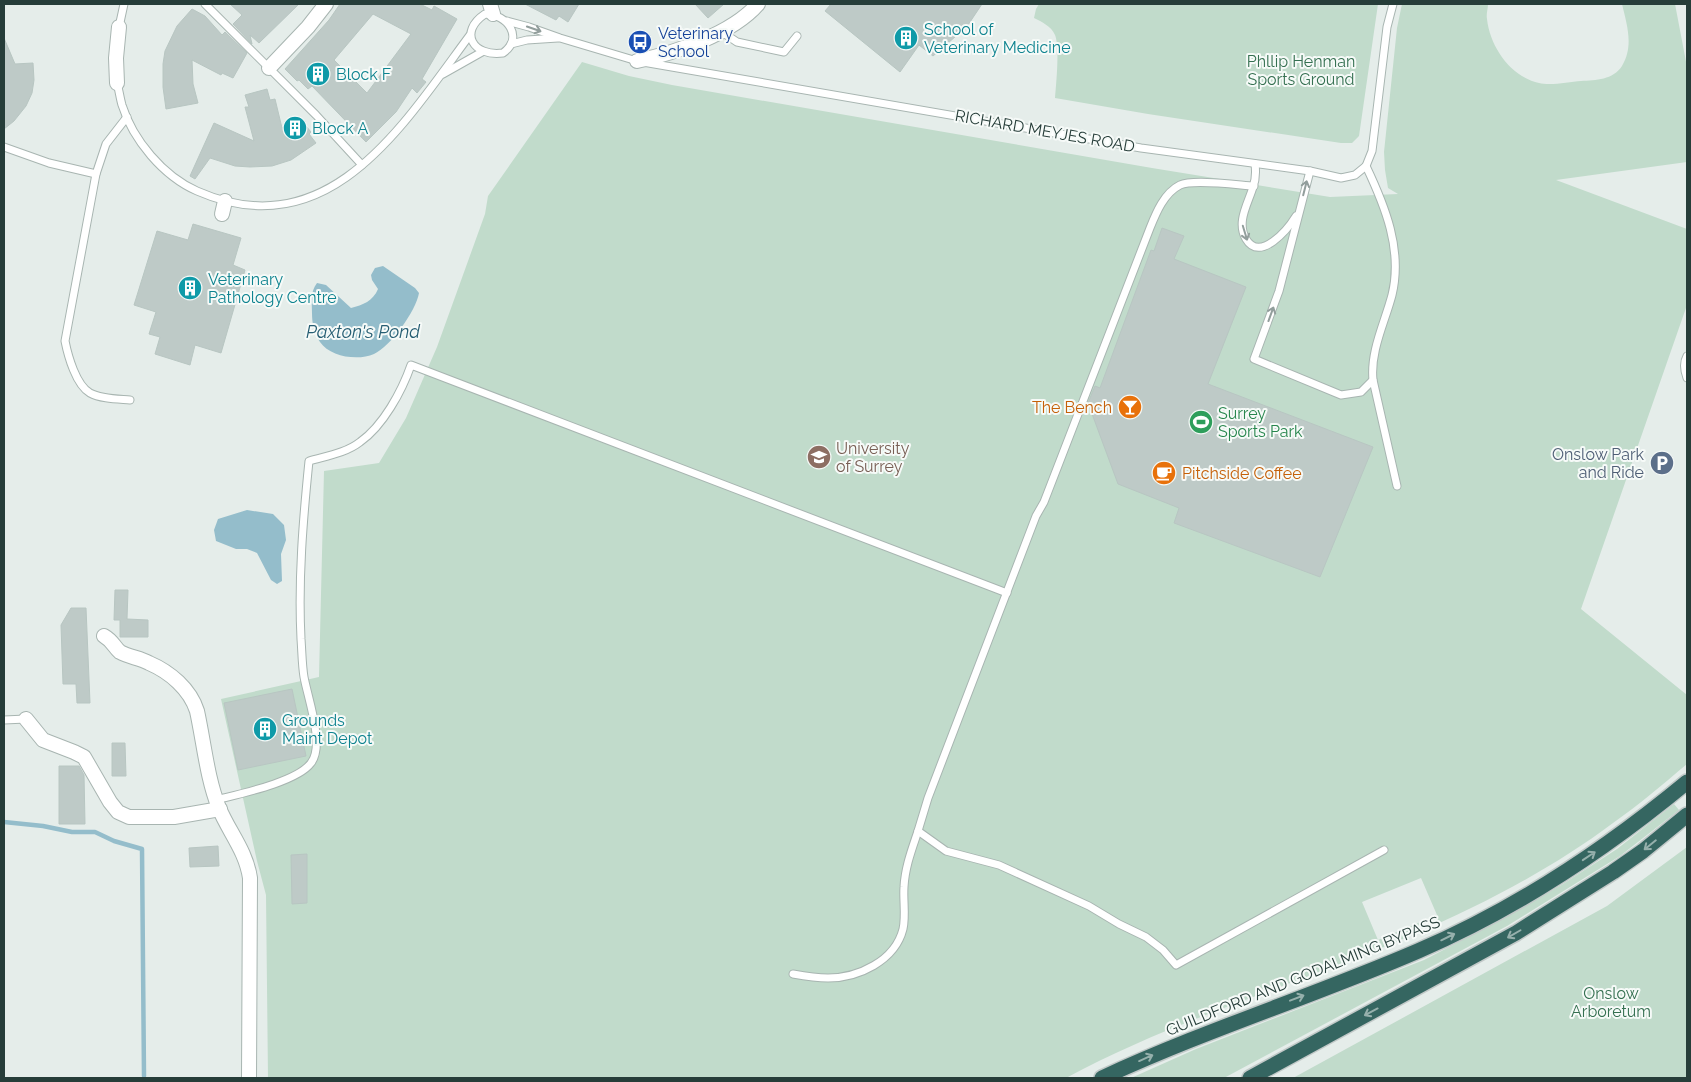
<svg xmlns="http://www.w3.org/2000/svg" width="1691" height="1082" viewBox="0 0 1691 1082" font-family="Raleway,sans-serif">
<rect width="100%" height="100%" fill="#e5edea"/>
<!-- green -->
<g fill="#c1dbcb" fill-rule="evenodd">
<path d="M1039 4H1378L1359 136 1352 143H1341L1148 114 1055 98C1056 85 1060 47 1055 35 1051 26 1042 22 1034 18L1036 9Z"/>
<path d="M1402 4H1488C1488 9 1486 14 1487 19 1490 47 1511 77 1539 83 1550 86 1569 82 1581 81 1596 80 1613 80 1622 66 1634 46 1627 25 1622 4H1675L1687 67V162L1556 180 1687 229V305L1581 609 1687 695V764C1663 784 1639 805 1613 823 1553 868 1484 904 1415 934 1300 984 1177 1018 1066 1078H268L266 895 257 861 221 699 319 677 324 471 379 463 406 418 437 347 485 214 488 196 582 62 629 76 672 85 1152 168 1330 197 1398 194 1388 188 1385 170 1384 152 1397 28ZM1421 878 1437 915 1378 940 1362 902Z"/>
<polygon points="1674,804 1679,810 1620,856 1507,926 1224,1078 1131,1078 1196,1049 1424,960 1503,919 1563,884 1617,849"/>
<polygon points="1687,847 1687,1078 1293,1078 1607,906"/>
</g>
<!-- water -->
<g fill="#94bdcb">
<path d="M383 266 415 288 419 293C416 311 390 347 374 354 358 361 330 357 320 342 314 334 312 323 312 313 312 302 310 292 317 283L326 285 351 308C363 305 373 301 378 289L372 280 371 275 375 268Z"/>
<polygon points="247,510 273,514 284,525 286,540 281,554 282,581 277,584 271,580 257,553 247,549 236,549 216,541 214,530 218,519"/>
</g>
<g fill="none" stroke-linecap="round" stroke-linejoin="round">
<!-- stream -->
<polyline stroke="#94bdcb" stroke-width="4.5" points="4,822 43,826 72,832 95,832 114,841 142,849 144,1076"/>
</g>
<!-- building -->
<g fill="#becac7" stroke="#b8c6c2" fill-rule="evenodd">
<polygon points="230,4 299,4 259,43 250,35 252,44 233,24 242,15"/>
<path d="M340 4H420L432 10 434 6 457 19 422 79 426 82 417 93 412 88 396 112 366 142 312 86 308 89 299 80 297 81 285 69 329 20ZM373 14 411 34 367 93 334 60Z"/>
<polygon points="525,4 579,4 568,22 559,16 556,20"/>
<polygon points="695,4 724,4 708,18"/>
<polygon points="831,4 982,4 964,31 963,30 933,56 919,45 900,72 825,11"/>
<polygon points="192,9 205,16 222,35 225,32 247,53 233,78 222,73 221,75 192,60 193,84 198,103 166,109 163,87 163,64 165,51 177,26"/>
<polygon points="4,38 15,64 33,63 34,80 32,93 26,106 14,121 4,129"/>
<polygon points="267,89 270,100 275,99 282,128 290,125 291,128 301,120 311,132 309,134 316,143 291,160 272,166 250,167 235,166 210,158 195,179 190,176 214,123 254,141 245,107 249,107 245,95"/>
<polygon points="193,224 241,238 233,265 245,270 221,353 195,345 190,365 155,354 160,337 149,334 156,312 134,305 157,231 188,240"/>
<polygon points="1162,228 1184,236 1174,259 1246,287 1208,384 1373,447 1320,577 1174,523 1179,508 1118,484 1088,403 1095,386 1100,388 1151,250 1154,251"/>
<polygon points="115,590 128,590 127,619 148,620 148,637 120,637 120,620 114,620"/>
<polygon points="71,608 86,608 90,703 77,703 76,684 63,684 61,625"/>
<polygon points="292,689 306,756 238,770 224,703"/>
<polygon points="112,743 125,743 126,776 112,776"/>
<polygon points="59,766 79,766 84,775 85,824 59,824"/>
<polygon points="218,846 219,866 190,867 189,848"/>
<polygon points="307,854 307,903 292,904 291,855"/>
</g>
<g fill="none" stroke-linecap="round" stroke-linejoin="round">
<!-- lane casing -->
<g stroke="#a8b5b1" stroke-width="9">
<g id="lane">
<polyline points="205,4 316,115 362,165"/>
<path d="M485 14C508 14 524 38 503 53 473 57 458 32 485 14Z"/>
<polyline points="507,21 529,27 560,38 637,61 1141,148 1310,171 1341,178 1355,175 1366,166 1372,151 1387,27 1393,4"/>
<polyline points="119,27 124,4"/>
<polyline points="722,32 737,42 784,52 797,36"/>
<polyline points="511,44 527,40 558,38"/>
<polyline points="443,74 482,52"/>
<path d="M117 83C119 90 120 98 122 105 133 140 163 176 197 191 329 249 403 125 470 35"/>
<path d="M127 117 106 144 96 174 65 341C68 356 76 385 90 393 101 399 118 399 130 400"/>
<polyline points="4,147 49,163 96,174"/>
<path d="M1255 164C1256 172 1256 179 1253 187 1248 204 1236 222 1246 239 1260 263 1288 229 1296 216"/>
<path d="M1310 171 1279 291 1254 359 1341 395 1361 392 1373 380C1370 351 1385 322 1392 295 1403 250 1385 206 1366 166"/>
<path d="M1254 186C1238 185 1193 179 1180 185 1164 193 1156 213 1150 228L1044 502 1036 516 928 798 918 831 946 851 999 865 1089 906 1119 924 1146 937 1163 950 1176 965 1384 850"/>
<path d="M1687 356C1683 363 1684 370 1687 378"/>
<polyline points="1373,380 1397,486"/>
<polyline points="4,720 26,719"/>
<path d="M216 800C239 794 297 782 311 763 325 745 308 699 304 677 302 665 302 652 301 639 298 580 303 520 309 461 326 456 346 453 360 442 383 426 402 391 411 365L1007 593"/>
<path d="M793 974C804 976 816 978 828 978 858 978 895 961 903 929 906 916 903 900 904 887 905 867 912 849 918 831"/>
</g>
</g>
<!-- street casing -->
<g stroke="#a8b5b1" stroke-width="16">
<g id="street">
<polyline points="490,4 493,14"/>
<path d="M637 61C675 53 732 34 758 4"/>
<polyline points="269,68 308,27 326,4"/>
<polyline points="117,83 116,58 119,27"/>
<polyline points="222,214 225,201"/>
<path d="M104 636C113 641 114 647 120 652 129 657 140 658 149 663 170 672 190 689 197 711 204 743 207 778 219 808 229 832 246 851 250 878L249 1078"/>
<polyline points="26,719 43,740 74,752 84,757 110,802 118,812 129,817 174,817 220,809"/>
</g>
</g>
<!-- highway casing -->
<g stroke="#c2c9c8" stroke-width="18">
<g id="highway">
<path d="M1102 1078C1205 1030 1314 996 1418 951 1516 909 1606 849 1687 782"/>
<polyline points="1250,1078 1516,933 1613,872 1643,851 1687,815"/>
</g>
</g>
<!-- lane -->
<use href="#lane" stroke="#fff" stroke-width="7"/>
<!-- street -->
<use href="#street" stroke="#fff" stroke-width="14"/>
<!-- highway -->
<use href="#highway" stroke="#356661" stroke-width="15"/>
</g>
<!-- one-way arrows -->
<defs><path id="oneway-shaft" d="M-6 0H5M1.5-3L5.5 0L1.5 3" fill="none" stroke-width="1.6" stroke-linecap="round" stroke-linejoin="round" transform="scale(1.25)"/></defs>
<g stroke="#929e9c">
<use href="#oneway-shaft" transform="translate(534 29) rotate(19)"/>
<use href="#oneway-shaft" transform="translate(1305 188) rotate(-76)"/>
<use href="#oneway-shaft" transform="translate(1245 233) rotate(73)"/>
<use href="#oneway-shaft" transform="translate(1271 314) rotate(-70)"/>
</g>
<g stroke="#96b0ac">
<use href="#oneway-shaft" transform="translate(1650 845) rotate(141)"/>
<use href="#oneway-shaft" transform="translate(1589 856) rotate(-34)"/>
<use href="#oneway-shaft" transform="translate(1514 934) rotate(150)"/>
<use href="#oneway-shaft" transform="translate(1448 937) rotate(-26)"/>
<use href="#oneway-shaft" transform="translate(1297 998) rotate(-21)"/>
<use href="#oneway-shaft" transform="translate(1371 1012) rotate(152)"/>
<use href="#oneway-shaft" transform="translate(1146 1058) rotate(-24)"/>
</g>
<!-- icons -->
<defs>
<g id="building-disc" transform="scale(1.25)"><circle r="9.5" fill="#0f9aa8" stroke="#f6faf8"/><path d="M-4-6H4V6H1V3H-1V6H-4ZM-2.5-4.3h1.7v1.8h-1.7ZM.8-4.3h1.7v1.8H.8ZM-2.5-1h1.7V.8h-1.7ZM.8-1h1.7V.8H.8Z" fill="#fff"/></g>
<g id="bus-disc" transform="scale(1.25)"><circle r="9.5" fill="#1a4fb4" stroke="#f6faf8"/><path d="M-5-6H5V4H4V6H2V4H-2V6H-4V4H-5ZM-3.5-4V0h7V-4ZM-3.5 1.2v1.5H-2V1.2ZM2 1.2v1.5H3.5V1.2Z" fill="#fff"/></g>
<g id="bar-disc" transform="scale(1.25)"><circle r="9.5" fill="#e8710a" stroke="#f6faf8"/><path d="M-6-5H6L.8 .8V4.5H3.5V6h-7V4.5H-.8V.8Z" fill="#fff"/></g>
<g id="stadium-disc" transform="scale(1.25)"><circle r="9.5" fill="#2e9e5b" stroke="#f6faf8"/><path d="M0-5a6.5 5 0 1 0 0 10a6.5 5 0 1 0 0-10ZM-3.5-1.8h7v3.6h-7Z" fill="#fff"/></g>
<g id="university-disc" transform="scale(1.25)"><circle r="9.5" fill="#8d6e63" stroke="#f6faf8"/><path d="M0-5L7-2L0 1L-7-2ZM-4 1L0 2.5L4 1V4Q0 6-4 4Z" fill="#fff"/></g>
<g id="parking-disc" transform="scale(1.25)"><circle r="9.5" fill="#5c6f8a" stroke="#f6faf8"/><path d="M-3.5-5.5H1a3.5 3.5 0 0 1 0 7H-1V5.5H-3.5ZM-1-3.4V-.6H.8a1.4 1.4 0 0 0 0-2.8Z" fill="#fff"/></g>
<g id="cafe-disc" transform="scale(1.25)"><circle r="9.5" fill="#e8710a" stroke="#f6faf8"/><path d="M-5.5-4.5H6V0H3Q3 3.5 0 3.5H-2.5Q-5.5 3.5-5.5 0ZM3-3.2v2h1.7v-2ZM-6 4.5H4V6H-6Z" fill="#fff"/></g>
</defs>
<g fill-rule="evenodd">
<use href="#building-disc" x="906" y="38"/>
<use href="#bus-disc" x="640" y="42"/>
<use href="#building-disc" x="318" y="74"/>
<use href="#building-disc" x="295" y="128"/>
<use href="#building-disc" x="190" y="288"/>
<use href="#bar-disc" x="1130" y="407"/>
<use href="#stadium-disc" x="1201" y="422"/>
<use href="#university-disc" x="819" y="457"/>
<use href="#parking-disc" x="1662" y="463"/>
<use href="#cafe-disc" x="1164" y="473"/>
<use href="#building-disc" x="265" y="729"/>
</g>
<g text-anchor="middle" dominant-baseline="central" stroke-width="4" stroke-linejoin="round" paint-order="stroke">
<!-- culture labels -->
<g font-size="16" fill="#0d838f" stroke="#f6faf8" text-anchor="start">
<text x="924" y="29">School of<tspan x="924" dy="18">Veterinary Medicine</tspan></text>
<text x="336" y="74">Block F</text>
<text x="312" y="128">Block A</text>
<text x="208" y="279">Veterinary<tspan x="208" dy="18">Pathology Centre</tspan></text>
<text x="282" y="720">Grounds<tspan x="282" dy="18">Maint Depot</tspan></text>
</g>
<!-- transit labels -->
<g font-size="16" fill="#164399" stroke="#f6faf8" text-anchor="start">
<text x="658" y="33">Veterinary<tspan x="658" dy="18">School</tspan></text>
</g>
<!-- park labels -->
<g font-size="16" fill="#357051" stroke="#f6faf8">
<text x="1301" y="61">Phllip Henman<tspan x="1301" dy="18">Sports Ground</tspan></text>
<text x="1611" y="993">Onslow<tspan x="1611" dy="18">Arboretum</tspan></text>
</g>
<!-- street labels -->
<g font-size="16" fill="#263d39" stroke="#f6faf8">
<text transform="translate(1045 131) rotate(10)">RICHARD MEYJES ROAD</text>
<text transform="translate(1303 976) rotate(-22)">GUILDFORD AND GODALMING BYPASS</text>
</g>
<!-- food labels -->
<g font-size="16" fill="#c56008" stroke="#f6faf8" text-anchor="end">
<text x="1112" y="407">The Bench</text>
<text x="1182" y="473" text-anchor="start">Pitchside Coffee</text>
</g>
<!-- leisure labels -->
<g font-size="16" fill="#27864d" stroke="#f6faf8" text-anchor="start">
<text x="1218" y="413">Surrey<tspan x="1218" dy="18">Sports Park</tspan></text>
</g>
<!-- education labels -->
<g font-size="16" fill="#785e54" stroke="#f6faf8" text-anchor="start">
<text x="836" y="448">University<tspan x="836" dy="18">of Surrey</tspan></text>
</g>
<!-- service labels -->
<g font-size="16" fill="#4e5e75" stroke="#f6faf8" text-anchor="end">
<text x="1644" y="454">Onslow Park<tspan x="1644" dy="18">and Ride</tspan></text>
</g>
<!-- water labels -->
<g font-size="18" font-style="italic" fill="#265e73" stroke="#f6faf8">
<text x="363" y="331">Paxton's Pond</text>
</g>
</g>
<!-- border -->
<rect width="1691" height="1082" fill="none" stroke="#263d39" stroke-width="10"/>
</svg>
